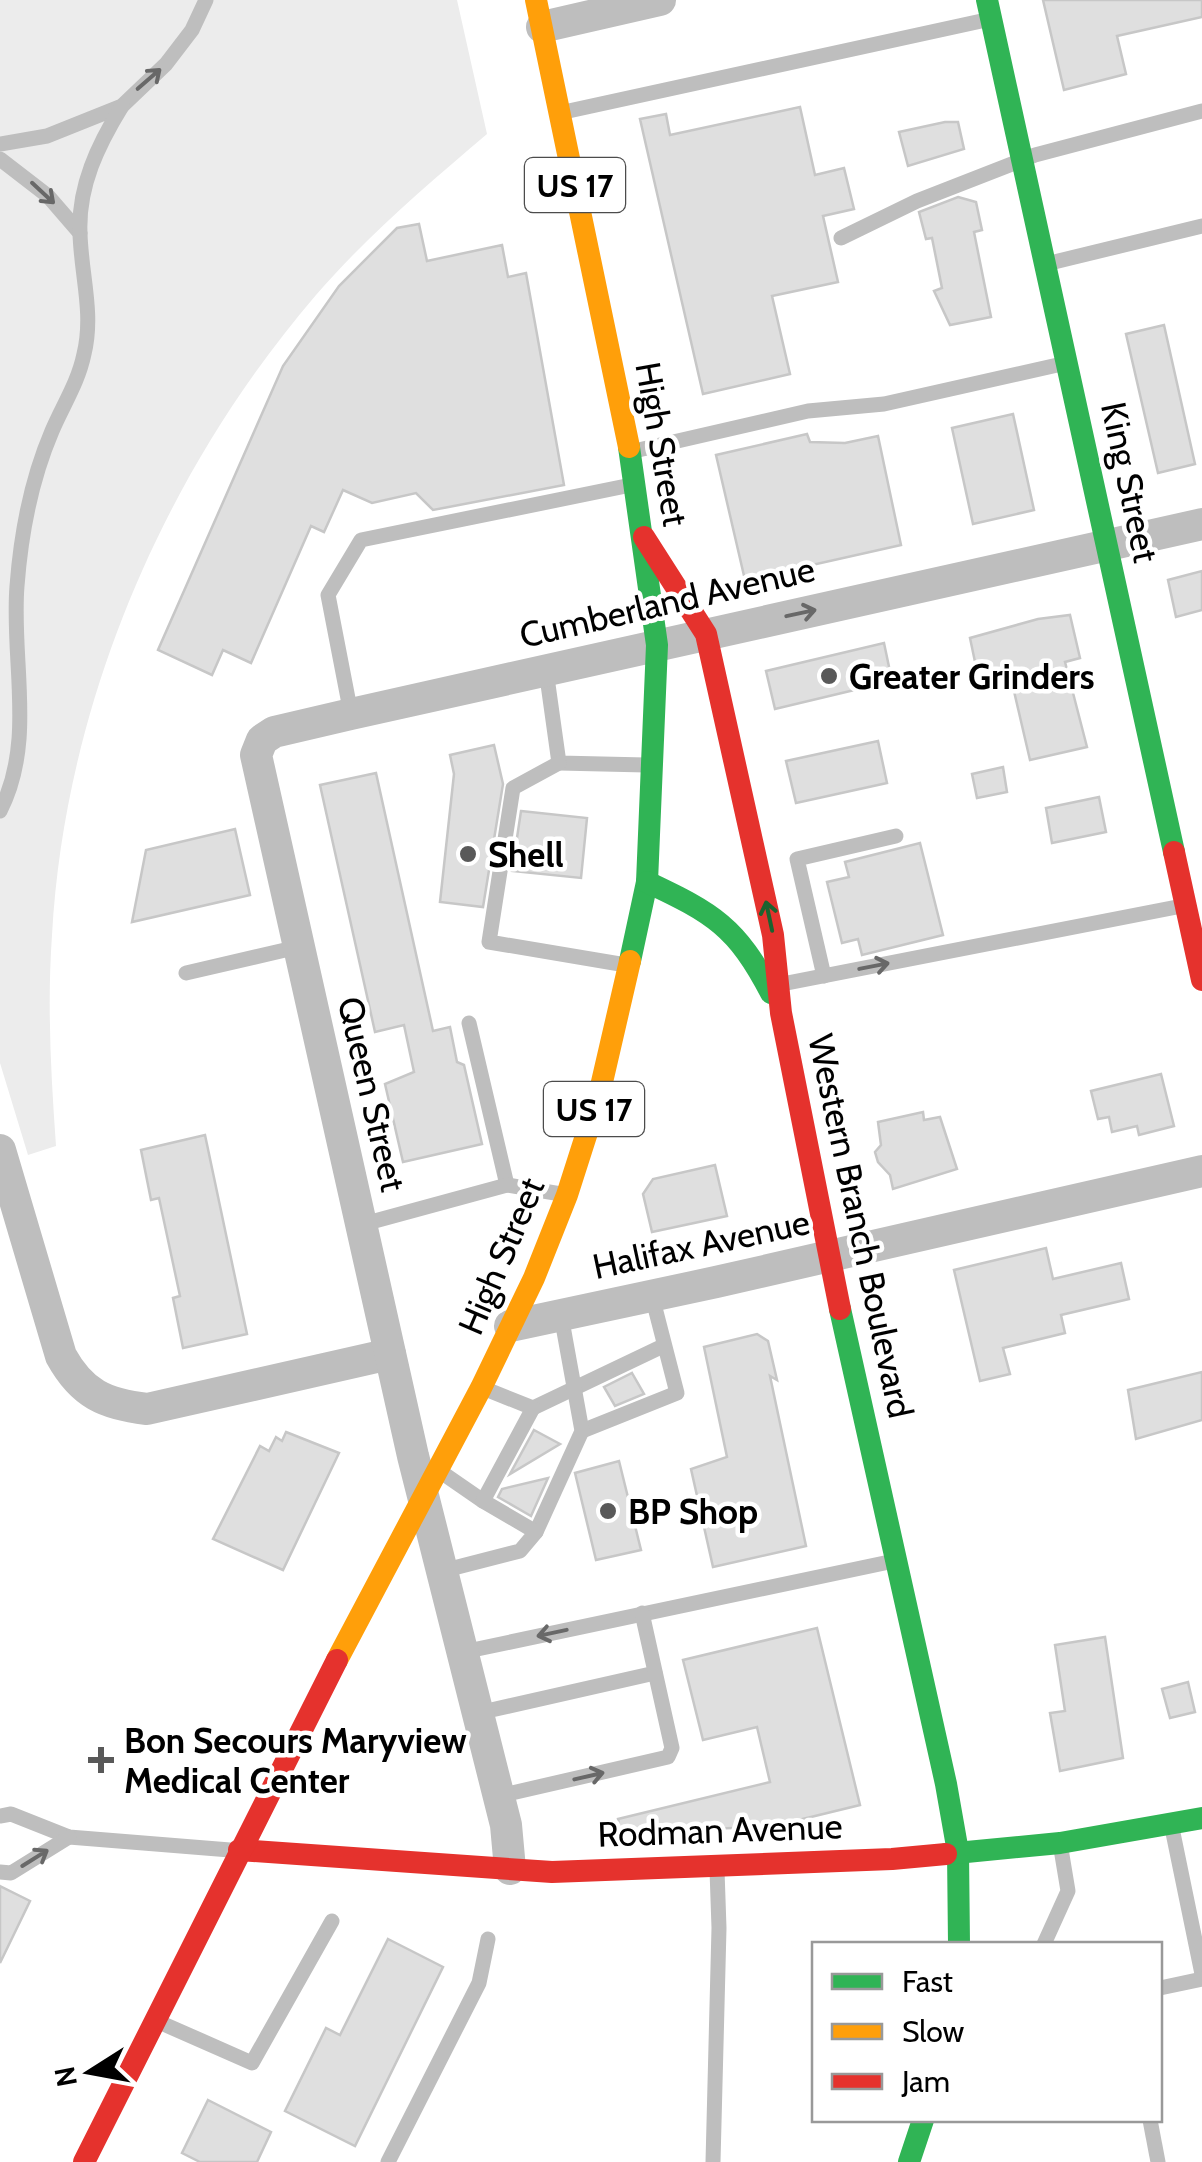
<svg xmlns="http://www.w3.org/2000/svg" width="1202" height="2162" viewBox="0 0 1202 2162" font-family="Cabin,sans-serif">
<rect width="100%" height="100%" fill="#fff"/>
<!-- green -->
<path fill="#ececec" d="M0 0H457L487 134C427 185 368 235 316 295 165 471 65 702 52 935 47 1006 51 1075 56 1146L28 1155 0 1063Z"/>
<!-- building -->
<g fill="#dfdfdf" stroke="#c7c7c7" stroke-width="2.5">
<polygon points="1043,0 1202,0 1202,17 1117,36 1126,74 1064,90"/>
<polygon points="800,107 815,175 844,168 854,209 823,216 838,282 772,296 790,374 703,394 640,119 666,114 670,135"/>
<polygon points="945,122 958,122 964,149 908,166 899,132"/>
<polygon points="958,197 976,202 982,230 974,232 991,317 950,325 934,291 942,288 932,238 926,239 919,212"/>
<polygon points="419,224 427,261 502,245 508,277 526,273 564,485 433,510 416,493 372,503 343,490 324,532 311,526 251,663 223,650 212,675 158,650 283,366 339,286 397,228"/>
<polygon points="1164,325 1195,464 1158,473 1126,334"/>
<polygon points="1013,414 1034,510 973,524 952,428"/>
<polygon points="807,434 810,442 845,443 878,436 901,545 745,580 716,455"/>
<polygon points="1202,571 1202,610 1176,617 1168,580"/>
<polygon points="1070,615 1080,658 1065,662 1087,747 1030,760 1010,674 979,681 970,638 1038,619"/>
<polygon points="884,643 892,681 775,709 766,671"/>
<polygon points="878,741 887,783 796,803 786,761"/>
<polygon points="494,745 503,784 483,907 440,902 454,774 450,755"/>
<polygon points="1003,767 1007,792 977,798 972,774"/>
<polygon points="376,773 433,1031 450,1027 457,1062 464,1065 482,1144 403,1162 385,1084 414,1072 404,1025 375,1032 320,785"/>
<polygon points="1099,797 1106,832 1052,843 1046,808"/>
<polygon points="521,811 587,818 581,878 512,871"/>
<polygon points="235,829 250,895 132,922 146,850"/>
<polygon points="920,843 943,935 862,955 858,939 842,943 827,882 849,877 845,862"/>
<polygon points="1161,1074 1174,1126 1139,1135 1137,1126 1112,1132 1109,1117 1098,1119 1091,1091"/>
<polygon points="923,1112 924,1120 940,1117 957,1169 893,1189 890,1175 878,1162 875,1152 881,1145 878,1122"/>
<polygon points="205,1135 247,1334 183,1348 173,1298 180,1296 159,1198 151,1200 141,1150"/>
<polygon points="715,1165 727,1216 652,1232 643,1194 653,1179"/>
<polygon points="1046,1248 1053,1279 1121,1263 1129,1299 1061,1315 1065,1333 1003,1348 1010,1374 980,1381 954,1270"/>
<polygon points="757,1334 768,1341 777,1380 770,1376 806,1546 713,1567 691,1469 727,1457 704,1347"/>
<polygon points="1202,1372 1202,1420 1136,1439 1128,1390"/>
<polygon points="632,1373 644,1394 615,1406 604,1387"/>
<polygon points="534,1430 560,1444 510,1474"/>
<polygon points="286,1432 339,1453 283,1570 213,1539 260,1446 269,1451 276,1437 282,1441"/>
<polygon points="619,1461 641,1550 596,1560 575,1473"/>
<polygon points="548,1478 531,1516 498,1497 502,1489"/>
<polygon points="817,1628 860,1805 770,1827 620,1831 618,1819 770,1782 757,1727 703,1740 683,1660"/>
<polygon points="1105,1637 1123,1758 1060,1771 1050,1713 1065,1711 1055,1645"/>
<polygon points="1188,1682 1195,1712 1170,1718 1162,1689"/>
<polygon points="0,1886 30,1901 0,1963"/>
<polygon points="388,1939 443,1967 355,2146 285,2111 326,2028 340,2035"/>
<polygon points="208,2100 271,2132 257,2162 200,2162 182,2153"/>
</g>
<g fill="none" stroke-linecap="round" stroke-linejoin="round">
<!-- lane -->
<g stroke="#bebebe" stroke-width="15">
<polyline points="564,112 986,20"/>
<polyline points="0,144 47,136 122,106 166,64 192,30 206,0"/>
<polyline points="0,159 48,196 80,233"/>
<polyline points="841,238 917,201 1035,155 1202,111"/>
<polyline points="1050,263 1202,226"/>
<polyline points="634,451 808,411 884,404 1062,364"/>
<polyline points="546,670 559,763 646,765"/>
<polyline points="351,714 328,595 361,540 631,485"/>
<polyline points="559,763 513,788 489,942 620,964"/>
<path d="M0 811C36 741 11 660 17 586 21 533 31 480 52 431 63 405 78 383 84 354 94 313 81 275 80 233 78 186 98 145 122 106"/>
<polyline points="186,973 298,947"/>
<polyline points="824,976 797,859 896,836"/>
<polyline points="782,984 1182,906"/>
<polyline points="469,1023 507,1185"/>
<polyline points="360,1225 507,1185 561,1194"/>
<polyline points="533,1408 663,1346"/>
<polyline points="582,1431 677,1393 652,1296"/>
<polyline points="441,1472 483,1501"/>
<polyline points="536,1532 582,1431 561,1315"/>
<polyline points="442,1571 520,1551 536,1532 483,1501 533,1408 488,1390"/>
<polyline points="463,1652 894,1561"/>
<polyline points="478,1713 655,1673"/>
<polyline points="499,1796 668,1757 672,1748 642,1613"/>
<polyline points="0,1816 11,1814 69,1837 230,1850"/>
<polyline points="1172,1828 1202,1974"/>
<polyline points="0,1872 11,1873 69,1837"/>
<polyline points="1044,1944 1068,1891 1061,1849"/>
<polyline points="1160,1988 1202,1979"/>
<polyline points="159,2022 252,2063 332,1921"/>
<polyline points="1150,2120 1158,2162"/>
<polyline points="388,2162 479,1983 488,1939"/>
<polyline points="713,2162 719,1928 717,1870"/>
</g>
<!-- street -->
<g stroke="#bebebe" stroke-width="32">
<polyline points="542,27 660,0"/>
<path d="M0 1150 61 1356C82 1394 105 1404 147 1409L390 1354"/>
<polyline points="510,1326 716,1282 1202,1171"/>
<polyline points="510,1869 506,1825 413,1456 256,755 262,740 274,732 351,714 1202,524"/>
</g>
<!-- fast -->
<g stroke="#30b455" stroke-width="22">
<polyline points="987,0 1174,852"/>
<polyline points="629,447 657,645 647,882 630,961"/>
<path d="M647 882C713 913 737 927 771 993"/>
<polyline points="840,1309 946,1784 958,1852 959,1944"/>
<polyline points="946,1854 1060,1843 1202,1818"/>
<polyline points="909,2162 923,2120"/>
</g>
<!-- slow -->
<g stroke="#ff9f0a" stroke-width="22">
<polyline points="536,0 629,447"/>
<polyline points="337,1660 481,1388 534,1278 567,1195 599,1095 630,961"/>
</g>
<!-- jam -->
<g stroke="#e5322d" stroke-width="22">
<polyline points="644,537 706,634 773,935 781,1013 840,1309"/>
<polyline points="1174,852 1202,980"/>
<polyline points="239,1850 552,1872 892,1859 946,1854"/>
<polyline points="84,2162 337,1660"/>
</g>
</g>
<!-- one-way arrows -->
<defs><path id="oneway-shaft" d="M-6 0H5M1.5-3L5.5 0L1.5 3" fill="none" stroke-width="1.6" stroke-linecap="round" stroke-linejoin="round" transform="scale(2.5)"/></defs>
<g stroke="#686868">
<use href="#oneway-shaft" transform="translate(149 79) rotate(-41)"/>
<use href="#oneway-shaft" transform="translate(43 193) rotate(43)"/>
<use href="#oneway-shaft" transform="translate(801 613) rotate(-12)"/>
<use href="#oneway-shaft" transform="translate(874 966) rotate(-11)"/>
<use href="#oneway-shaft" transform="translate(552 1633) rotate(168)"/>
<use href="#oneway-shaft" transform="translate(589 1776) rotate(-13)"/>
<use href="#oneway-shaft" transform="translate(35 1858) rotate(-32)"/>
</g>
<use stroke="#1a632f" href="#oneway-shaft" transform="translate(769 916) rotate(-102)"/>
<!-- markers -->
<g fill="#595959" stroke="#fff" stroke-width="4">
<circle cx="829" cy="676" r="10"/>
<circle cx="468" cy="854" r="10"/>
<circle cx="608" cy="1511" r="10"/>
<path d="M96 1745h10v10h10v10h-10v10h-10v-10h-10v-10h10z"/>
</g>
<g text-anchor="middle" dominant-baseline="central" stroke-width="9" stroke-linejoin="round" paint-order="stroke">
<!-- shield labels -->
<g fill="#fff" stroke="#4c4c4c" stroke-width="2.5">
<rect x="525" y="158" width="100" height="54" rx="8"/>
<rect x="544" y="1082" width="100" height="54" rx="8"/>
</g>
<g font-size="32" font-weight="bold" fill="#000">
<text x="575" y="185">US 17</text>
<text x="594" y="1109">US 17</text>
</g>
<!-- street labels -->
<g font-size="35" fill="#000" stroke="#fff">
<text transform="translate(662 444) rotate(80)">High Street</text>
<text transform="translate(1130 482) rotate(78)">King Street</text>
<text transform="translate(667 602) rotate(-13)">Cumberland Avenue</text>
<text transform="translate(372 1094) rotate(77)">Queen Street</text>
<text transform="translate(861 1226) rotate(78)">Western Branch Boulevard</text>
<text transform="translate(701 1244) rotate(-12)">Halifax Avenue</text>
<text transform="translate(501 1256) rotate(-67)">High Street</text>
<text transform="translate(720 1830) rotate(-2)">Rodman Avenue</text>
</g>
<!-- poi labels -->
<g font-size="35" font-weight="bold" fill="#000" stroke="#fff" text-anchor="start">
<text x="849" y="676">Greater Grinders</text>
<text x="488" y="854">Shell</text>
<text x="628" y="1511">BP Shop</text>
<text x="124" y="1740">Bon Secours Maryview<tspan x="124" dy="40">Medical Center</tspan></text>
</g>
</g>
<!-- legend -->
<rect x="812" y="1942" width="350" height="180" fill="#ffffff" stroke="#999999" stroke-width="2.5"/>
<rect x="832" y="1974" width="50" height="15" fill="#30b455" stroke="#999999" stroke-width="2.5"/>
<text x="902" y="1992" font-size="30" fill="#000000">Fast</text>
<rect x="832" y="2024" width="50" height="15" fill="#ff9f0a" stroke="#999999" stroke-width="2.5"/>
<text x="902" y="2042" font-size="30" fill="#000000">Slow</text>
<rect x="832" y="2074" width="50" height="15" fill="#e5322d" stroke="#999999" stroke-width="2.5"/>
<text x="902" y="2092" font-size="30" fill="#000000">Jam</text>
<!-- north arrow -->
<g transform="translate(90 2072) rotate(259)" stroke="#ffffff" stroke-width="8" paint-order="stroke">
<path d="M0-8L18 38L0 25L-18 38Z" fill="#000000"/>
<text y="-15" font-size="28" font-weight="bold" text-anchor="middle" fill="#000000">N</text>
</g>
</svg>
